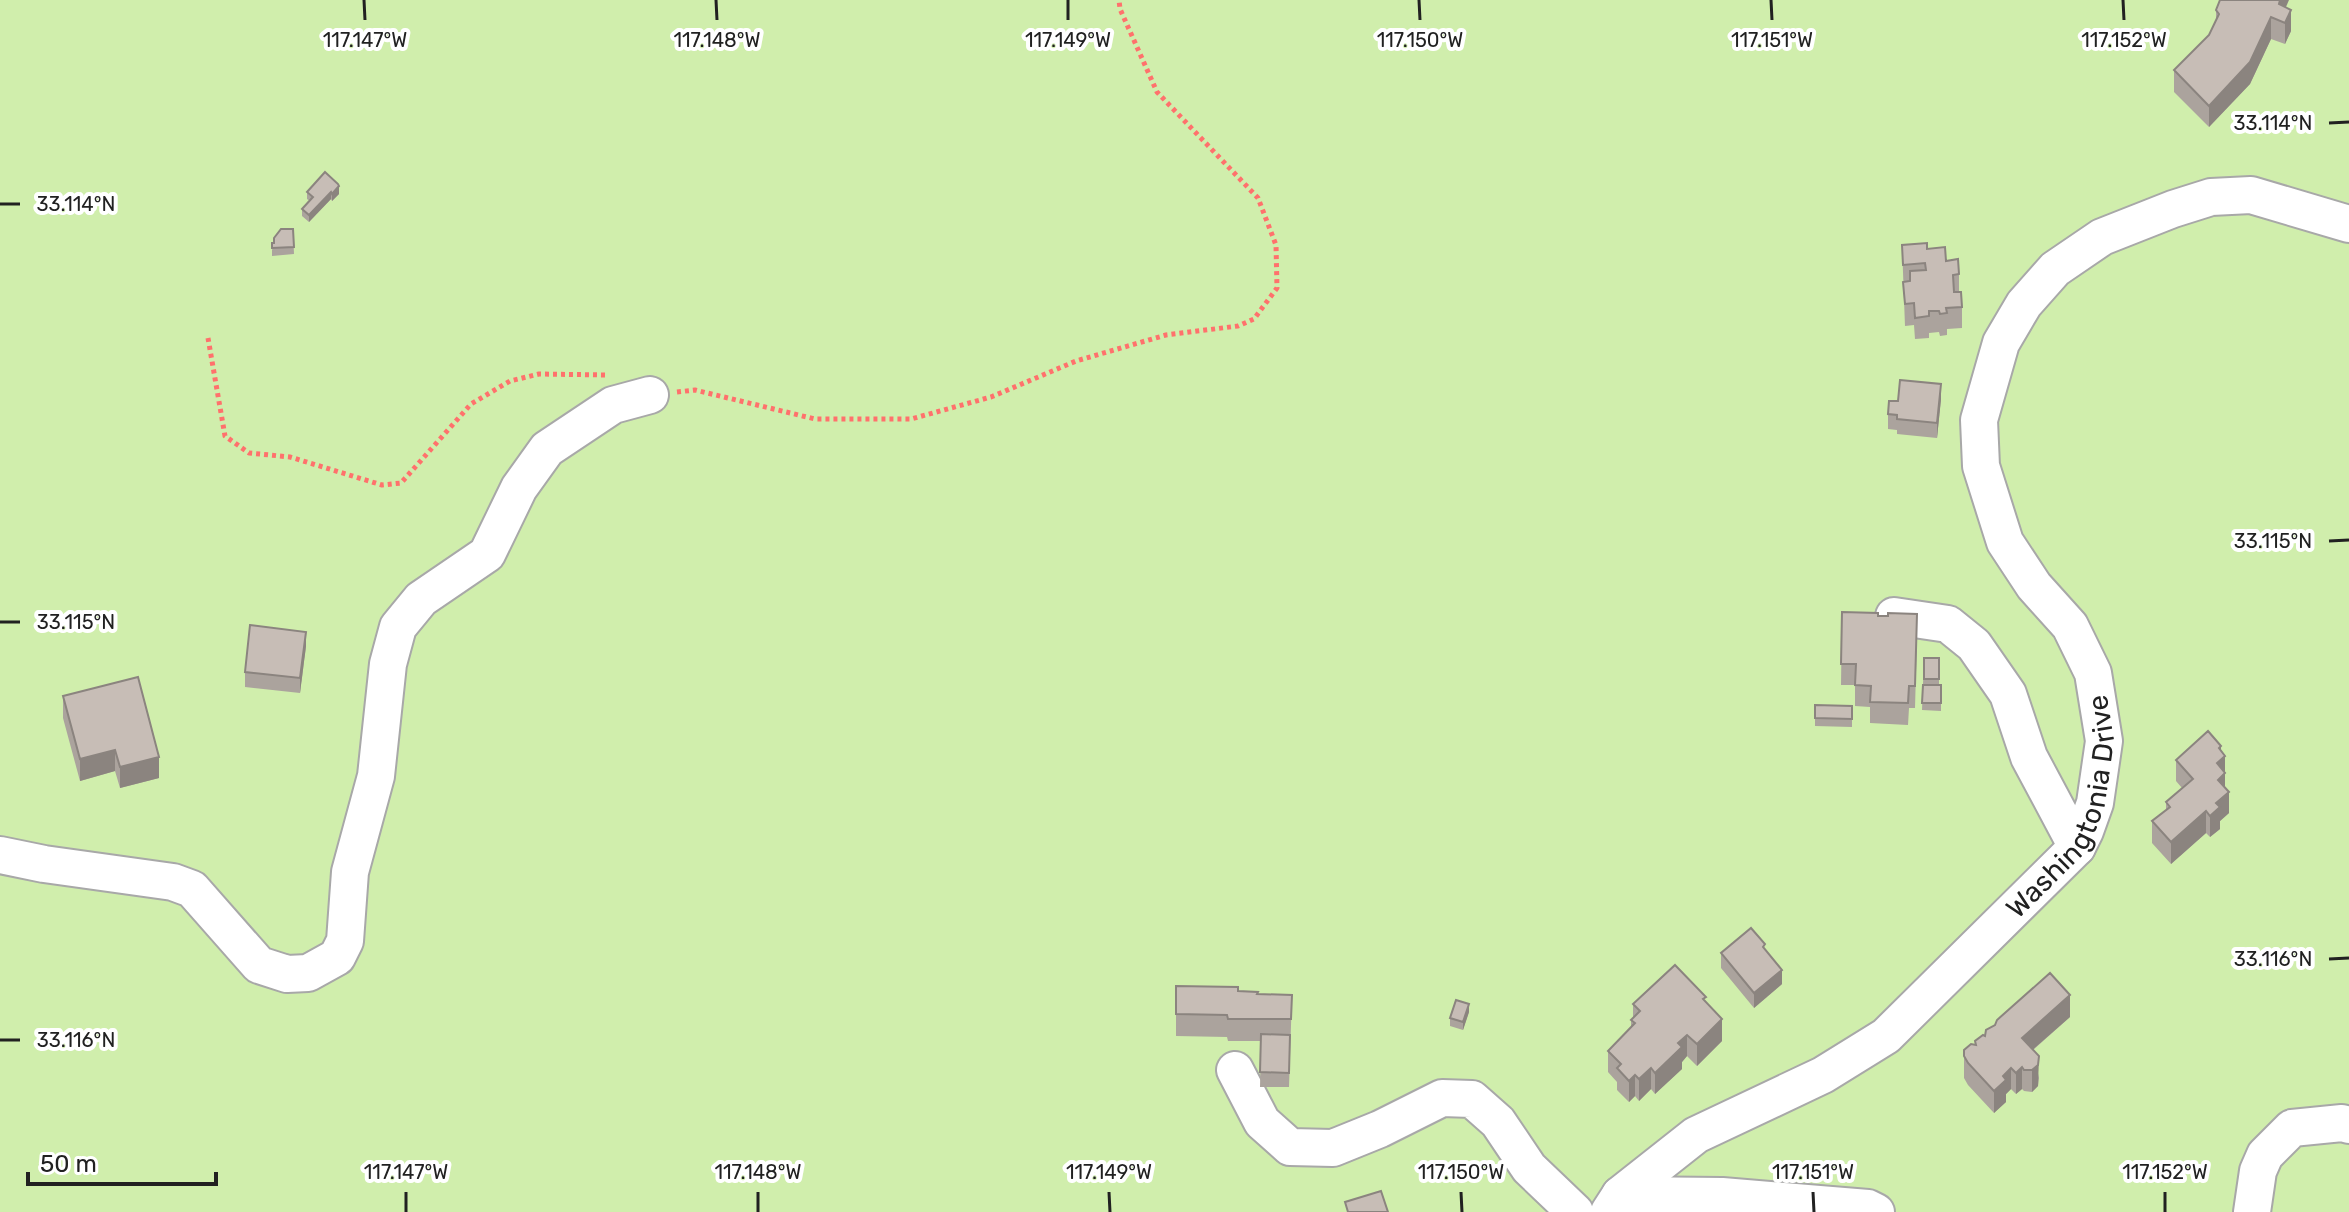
<svg xmlns="http://www.w3.org/2000/svg" width="2349" height="1212" viewBox="0 0 2349 1212" font-family="Rubik,sans-serif">
<rect width="100%" height="100%" fill="#f2eee8"/>
<!-- grass -->
<rect fill="#d0eeac" x="0" y="0" width="2349" height="1212"/>
<g fill="none" stroke-linecap="round" stroke-linejoin="round">
<!-- minor casing -->
<g stroke="#a8a8a8" stroke-width="40">
<g id="minor">
<polyline points="1894,616 1948,624 1974,645 2008,694 2029,757 2077,847"/>
<polyline points="0,855 44,864 173,882 192,889 259,965 287,974 308,973 337,957 345,941 350,872 376,776 388,664 398,627 421,599 487,554 519,488 547,449 613,405 650,395"/>
<polyline points="1235,1070 1262,1122 1290,1147 1333,1148 1380,1129 1442,1098 1472,1099 1498,1122 1529,1168 1575,1212"/>
<polyline points="1620,1195 1722,1196 1868,1208 1876,1212"/>
<path id="s1" d="M1609 1212 1620 1195 1696 1135 1823 1075 1886 1036 2077 847 2085 831 2095 803 2104 741 2093 673 2070 626 2034 586 2005 542 1981 466 1979 420 2001 343 2024 304 2055 269 2102 237 2173 209 2211 197 2251 195 2349 224"/>
<polyline points="2252,1212 2258,1171 2265,1155 2292,1128 2342,1123 2349,1125"/>
</g>
</g>
<!-- path -->
<g stroke="#ff716c" stroke-width="5" stroke-dasharray="4 4" stroke-linecap="butt">
<polyline points="208,338 225,436 249,453 290,457 382,485 401,483 471,404 510,381 539,374 607,375"/>
<polyline points="677,392 695,390 815,419 911,419 991,397 1076,361 1166,335 1238,326 1254,319 1277,288 1276,245 1258,198 1157,92 1120,9 1119,0"/>
</g>
<!-- minor -->
<use href="#minor" stroke="#fff" stroke-width="36"/>
</g>
<!-- wall -->
<g fill="#aba39d">
<polygon points="2286,7 2291,31 2285,44 2271,39 2250,84 2209,127 2174,92 2174,70 2209,35 2216,21 2216,10"/>
<polygon points="339,186 339,194 332,201 331,199 309,222 302,216 302,209 310,201 307,199 307,192"/>
<polygon points="293,229 294,254 272,256 272,250 274,243"/>
<polygon points="1902,245 1927,249 1946,261 1959,274 1959,292 1962,307 1962,328 1947,329 1947,335 1940,336 1939,332 1929,333 1929,338 1915,339 1914,325 1905,326"/>
<polygon points="1941,399 1937,438 1897,434 1897,430 1888,429 1888,414 1898,401"/>
<polygon points="1842,612 1878,616 1917,636 1915,708 1909,708 1908,725 1870,723 1870,707 1855,706 1855,685 1841,685"/>
<polygon points="306,646 300,693 245,687 245,672"/>
<polygon points="1924,658 1939,658 1939,685 1941,685 1941,711 1922,710"/>
<polygon points="63,696 159,778 120,788 115,771 80,781 63,718"/>
<polygon points="1815,705 1852,706 1852,727 1815,726"/>
<polygon points="2221,751 2225,756 2225,788 2229,813 2220,821 2220,829 2210,837 2206,833 2171,864 2152,843 2152,821 2166,810 2166,802 2182,788 2176,781 2176,760"/>
<polygon points="1721,953 1782,984 1754,1008 1721,968"/>
<polygon points="1176,986 1258,994 1292,995 1289,1087 1260,1087 1261,1041 1228,1041 1227,1037 1176,1036"/>
<polygon points="1706,1002 1722,1041 1697,1066 1687,1056 1682,1062 1682,1069 1655,1094 1651,1089 1639,1101 1635,1096 1629,1102 1617,1090 1617,1082 1608,1072 1608,1051 1631,1027 1631,1020 1633,1018 1633,1004"/>
<polygon points="1469,1012 1463,1030 1450,1026 1450,1018"/>
<polygon points="2070,1017 2033,1050 2039,1078 2038,1086 2032,1092 2024,1091 2022,1089 2016,1094 2011,1089 2006,1094 2006,1102 1994,1113 1968,1085 1964,1078 1964,1050 1975,1045 1985,1036"/>
</g>
<!-- shaded-wall -->
<g fill="#8b847f">
<polygon points="2280,0 2289,0 2280,21 2279,4"/>
<polygon points="2291,10 2291,31 2285,44 2285,23"/>
<polygon points="2271,17 2271,39 2250,84 2209,127 2209,106"/>
<polygon points="339,186 339,194 332,201 332,194"/>
<polygon points="331,192 331,199 309,222 309,215"/>
<polygon points="1941,384 1941,399 1937,438 1937,423"/>
<polygon points="306,632 306,646 300,693 300,678"/>
<polygon points="2221,746 2221,759 2225,756 2225,795 2218,801 2217,763 2219,748"/>
<polygon points="115,750 115,771 80,781 80,759"/>
<polygon points="159,757 159,778 120,788 120,767"/>
<polygon points="2229,792 2229,813 2220,821 2220,829 2210,837 2210,816 2216,803"/>
<polygon points="2206,811 2206,833 2171,864 2171,842"/>
<polygon points="1782,970 1782,984 1754,1008 1754,993"/>
<polygon points="2070,995 2070,1017 2022,1059 2022,1038"/>
<polygon points="1469,1004 1469,1012 1463,1030 1463,1022"/>
<polygon points="1722,1019 1722,1041 1697,1066 1697,1044"/>
<polygon points="1687,1035 1687,1056 1682,1062 1682,1069 1655,1094 1655,1073 1678,1043"/>
<polygon points="2039,1056 2038,1086 2032,1092 2032,1070"/>
<polygon points="2022,1067 2022,1089 2016,1094 2016,1073"/>
<polygon points="1651,1068 1651,1089 1639,1101 1639,1079"/>
<polygon points="2011,1068 2011,1089 2006,1094 2006,1102 1994,1113 1994,1091 2003,1076"/>
<polygon points="1635,1075 1635,1096 1629,1102 1629,1081"/>
</g>
<!-- building -->
<g fill="#c7bdb6" stroke="#8b847f" stroke-width="2">
<polygon points="2220,0 2280,0 2279,4 2291,10 2285,23 2271,17 2250,62 2209,106 2174,70 2209,35 2219,14 2216,10"/>
<polygon points="325,172 338,184 339,186 332,194 331,192 309,215 302,209 313,197 307,192"/>
<polygon points="281,229 293,229 294,247 272,248 272,243 274,243 274,238"/>
<polygon points="1927,243 1927,249 1945,247 1946,261 1958,259 1959,274 1953,275 1954,292 1961,292 1962,307 1946,308 1947,313 1940,314 1939,311 1929,311 1929,316 1915,318 1914,303 1905,304 1903,282 1910,281 1910,271 1926,270 1925,263 1903,265 1902,245"/>
<polygon points="1900,380 1941,384 1937,423 1897,419 1897,415 1888,414 1889,401 1898,401"/>
<polygon points="1842,612 1878,613 1878,616 1888,616 1888,613 1917,614 1915,686 1909,686 1908,703 1870,702 1871,686 1855,685 1856,664 1841,664"/>
<polygon points="250,625 306,632 300,678 245,672"/>
<rect x="1924" y="658" width="15" height="21"/>
<polygon points="138,677 159,757 120,767 115,750 80,759 63,696"/>
<polygon points="1923,685 1941,685 1941,703 1922,703"/>
<polygon points="1815,705 1852,706 1852,719 1815,718"/>
<polygon points="2208,731 2221,746 2219,748 2225,756 2217,763 2225,773 2218,780 2229,792 2216,803 2220,807 2210,816 2206,811 2171,842 2152,821 2170,807 2166,802 2193,779 2176,760"/>
<polygon points="1751,928 1765,944 1763,947 1782,970 1754,993 1721,953"/>
<polygon points="1675,965 1706,997 1703,999 1722,1019 1697,1044 1687,1035 1678,1043 1682,1047 1655,1073 1651,1068 1639,1079 1635,1075 1629,1081 1617,1068 1621,1064 1608,1051 1635,1023 1631,1020 1640,1011 1633,1004"/>
<polygon points="2050,973 2070,995 2022,1038 2039,1056 2038,1065 2032,1070 2024,1070 2022,1067 2016,1073 2011,1068 2003,1076 2006,1080 1994,1091 1968,1063 1964,1056 1964,1050 1971,1044 1976,1045 1975,1041 1983,1035 1985,1036 1986,1030 1995,1025 1997,1020"/>
<polygon points="1176,986 1238,987 1238,991 1258,992 1257,994 1292,995 1291,1019 1228,1019 1227,1015 1176,1014"/>
<polygon points="1456,1000 1469,1004 1463,1022 1450,1018"/>
<polygon points="1261,1034 1290,1035 1289,1073 1260,1072"/>
<polygon points="1381,1191 1388,1212 1348,1212 1345,1202"/>
</g>
<!-- ticks -->
<path fill="none" stroke="#212121" stroke-width="3" d="M364 0 365 20M716 0 717 20M1068 0V20M1419 0 1420 20M1771 0 1772 20M2123 0 2124 20M2329 123 2349 122M0 204H20M2329 541 2349 540M0 622H20M2329 959 2349 958M0 1040H20M406 1192V1212M758 1192V1212M1109 1192 1110 1212M1461 1192 1462 1212M1813 1192 1814 1212M2165 1192V1212"/>
<g text-anchor="middle" dominant-baseline="central" stroke-width="8" stroke-linejoin="round" paint-order="stroke">
<!-- street labels -->
<g font-size="28" fill="#212121" stroke="#fff">
<text stroke="none"><textPath href="#s1" startOffset="632">Washingtonia Drive</textPath></text>
</g>
</g>
<g font-size="20" text-anchor="middle" fill="#212121" stroke="#fff" stroke-width="8" stroke-linejoin="round" paint-order="stroke">
<text x="365" y="47">117.147°W</text>
<text x="717" y="47">117.148°W</text>
<text x="1068" y="47">117.149°W</text>
<text x="1420" y="47">117.150°W</text>
<text x="1772" y="47">117.151°W</text>
<text x="2124" y="47">117.152°W</text>
<text x="2273" y="130">33.114°N</text>
<text x="76" y="211">33.114°N</text>
<text x="2273" y="548">33.115°N</text>
<text x="76" y="629">33.115°N</text>
<text x="2273" y="966">33.116°N</text>
<text x="76" y="1047">33.116°N</text>
<text x="406" y="1179">117.147°W</text>
<text x="758" y="1179">117.148°W</text>
<text x="1109" y="1179">117.149°W</text>
<text x="1461" y="1179">117.150°W</text>
<text x="1813" y="1179">117.151°W</text>
<text x="2165" y="1179">117.152°W</text>
</g>
<!-- scale -->
<path d="M28 1172v12h188v-12" fill="none" stroke="#212121" stroke-width="4"/>
<text x="40" y="1172" font-size="24" fill="#212121" stroke="#ffffff" stroke-width="6" paint-order="stroke">50 m</text>
</svg>
